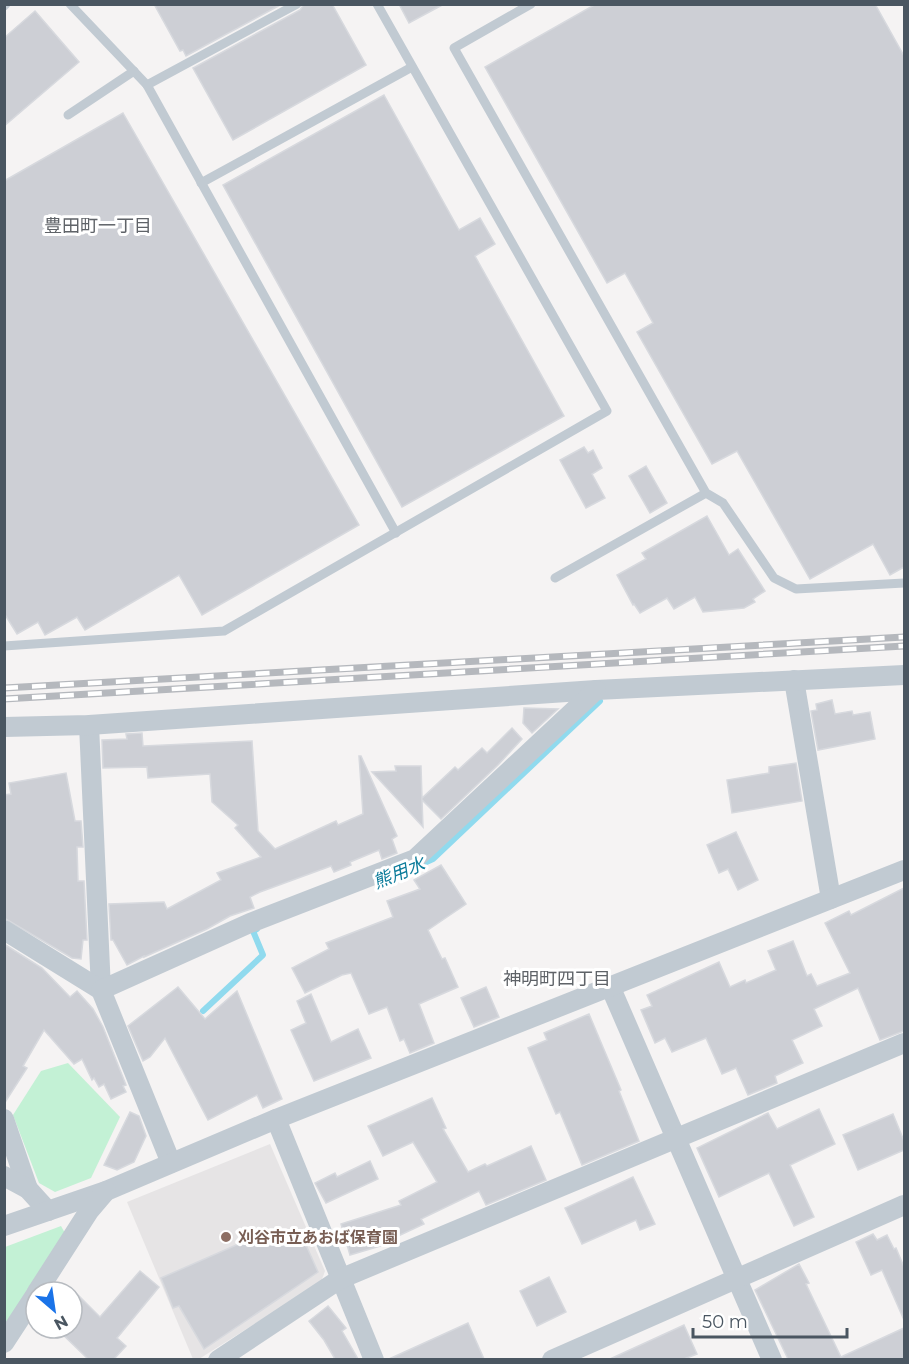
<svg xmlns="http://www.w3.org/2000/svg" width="909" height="1364" viewBox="0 0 909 1364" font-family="Montserrat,'Noto Sans JP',sans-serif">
<rect width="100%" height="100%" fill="#f5f3f3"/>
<!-- education -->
<polygon fill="#e6e4e5" points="270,1144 325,1271 321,1282 199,1359 193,1359 127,1202"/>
<!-- green -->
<g fill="#c3f1d5">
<polygon points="68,1063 120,1117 91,1178 55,1192 39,1183 13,1115 41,1071"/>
<polygon points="61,1226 65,1233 5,1328 5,1247"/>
</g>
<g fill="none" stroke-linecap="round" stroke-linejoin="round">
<!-- stream -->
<g stroke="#90daee" stroke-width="6">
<polyline points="420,865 433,859 600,701"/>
<polyline points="203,1011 263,955 253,931 257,929"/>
</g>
</g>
<!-- building -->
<g fill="#cdcfd5" stroke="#d7d9de" stroke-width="1.5">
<polygon points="154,4 282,4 186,56 183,50 180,51"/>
<polygon points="304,4 332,4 366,65 233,140 193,68 300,10"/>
<polygon points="399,4 444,4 409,23"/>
<polygon points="596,4 875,4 904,56 904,567 890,575 873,544 810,579 737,451 712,464 637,332 653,323 625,273 607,283 485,67"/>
<polygon points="35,11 79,62 4,126 4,38"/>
<polygon points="384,95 459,230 480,218 495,244 475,256 564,416 402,507 223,185"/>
<polygon points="123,113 359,525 202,615 179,575 85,630 77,617 45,635 38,622 17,634 4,613 4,181"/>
<polygon points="584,447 588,453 593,450 602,468 592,474 605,498 586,508 560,460"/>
<polygon points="646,466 667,503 650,513 629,476"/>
<polygon points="707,516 729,555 738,549 765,591 753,599 755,602 744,608 703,612 695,597 674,609 667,598 640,613 634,604 633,605 617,575 646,559 642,553"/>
<polygon points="832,700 835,714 852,711 853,715 870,712 875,739 818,750 811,711 817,710 816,704"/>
<polygon points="524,708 558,709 532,733 523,723"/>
<polygon points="512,728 522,739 498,765 441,819 422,800 423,827 372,772 396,771 395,766 421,766 422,798 455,767 458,770 482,748 487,753"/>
<polygon points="142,733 143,746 252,741 258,831 275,849 336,821 338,825 363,814 359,756 361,756 397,836 392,839 397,853 382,859 379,850 350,862 351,865 334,872 331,866 260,892 250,897 254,908 230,916 207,929 144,957 144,956 127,965 113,940 111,940 109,904 164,902 167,909 221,880 217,873 261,857 235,828 238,825 212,802 210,774 148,778 147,767 103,768 102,740 127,739 126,734"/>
<polygon points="796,763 802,801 732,813 727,780 769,773 769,767"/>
<polygon points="66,773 75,821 81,821 83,847 77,847 78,881 84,881 87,940 83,940 81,959 72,958 4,918 4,795 11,794 9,783"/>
<polygon points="736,832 758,880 738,890 728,869 719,873 707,845"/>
<polygon points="441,865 466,904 428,930 442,959 445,958 458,987 419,1004 434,1043 410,1053 404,1039 400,1041 387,1007 369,1014 351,973 342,975 305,993 292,968 329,949 326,943 393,917 387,901 420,889 414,880"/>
<polygon points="904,888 904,1031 880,1040 858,988 814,1009 822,1026 792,1040 803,1063 775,1076 777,1083 748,1095 736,1068 722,1074 706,1038 672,1052 665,1038 655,1043 641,1010 652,1006 647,995 719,962 730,987 745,980 746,983 776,970 768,951 793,941 807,976 811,974 817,986 850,973 825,923 849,911 851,915"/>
<polygon points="4,944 42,968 70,997 77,991 93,1009 103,1027 126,1085 123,1086 126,1092 111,1099 104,1084 99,1087 94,1078 92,1080 82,1059 74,1064 44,1030 23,1066 27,1068 4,1104"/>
<polygon points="178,987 205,1019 237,991 282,1099 263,1108 257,1095 208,1120 165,1038 150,1057 143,1061 128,1026"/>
<polygon points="486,987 499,1017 474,1027 461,998"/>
<polygon points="311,994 331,1042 358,1029 371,1058 314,1081 291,1030 306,1023 297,1001"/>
<polygon points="589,1014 621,1090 619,1091 639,1141 582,1165 560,1112 556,1114 528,1048 547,1040 544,1033"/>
<polygon points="432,1098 446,1128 443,1129 468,1172 485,1164 487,1166 531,1146 546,1180 486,1205 479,1191 421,1219 424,1224 396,1237 397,1241 350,1255 341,1224 401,1205 399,1201 437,1182 413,1142 383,1156 368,1126"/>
<polygon points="819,1109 835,1144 790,1165 814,1217 794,1226 769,1173 719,1197 697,1148 768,1113 777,1129"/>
<polygon points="130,1112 139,1116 146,1136 134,1162 117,1170 104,1165"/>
<polygon points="893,1114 904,1141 904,1150 858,1170 843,1135"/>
<polygon points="370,1161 378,1179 326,1203 315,1183 335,1173 337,1177"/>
<polygon points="633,1177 655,1224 640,1230 636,1220 582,1244 565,1208"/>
<polygon points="275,1228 280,1242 302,1236 318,1272 204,1349 179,1306 173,1308 161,1278"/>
<polygon points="873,1234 877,1240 887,1235 894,1249 896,1248 904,1267 904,1320 882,1270 871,1275 856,1242"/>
<polygon points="799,1264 809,1283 806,1284 841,1357 904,1328 904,1359 788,1359 755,1290"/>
<polygon points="140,1271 159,1287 117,1338 126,1346 114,1359 88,1359 56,1328 72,1328 72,1289 100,1317"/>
<polygon points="549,1277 566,1312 537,1326 520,1291"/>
<polygon points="328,1306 346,1328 342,1331 358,1359 335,1359 324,1340 309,1321"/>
<polygon points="468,1323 484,1359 389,1359"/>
<polygon points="684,1325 697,1354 684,1359 610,1359"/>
</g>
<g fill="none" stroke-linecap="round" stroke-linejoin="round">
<!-- service -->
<g stroke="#c1cad2" stroke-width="9">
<polyline points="70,4 147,85 396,533"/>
<polyline points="531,4 454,48 706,493 723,503 774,578 796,589 904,583"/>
<polyline points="4,6 6,4"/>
<polyline points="147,85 297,4"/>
<polyline points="68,115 134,71"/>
<polyline points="201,183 412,67"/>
<polyline points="555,578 706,493"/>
<polyline points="4,646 224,631 607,411 377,4"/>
</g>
<!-- minor -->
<g stroke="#c1cad2" stroke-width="20">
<polyline points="794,680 831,899"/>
<polyline points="89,725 101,990"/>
<polyline points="4,727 89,725 596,690 904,675"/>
<polyline points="4,930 101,990"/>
<polyline points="610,986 772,1360"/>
<polyline points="4,1119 28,1189"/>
<polyline points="276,1119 374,1360"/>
<polyline points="171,1163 101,990 250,923 415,859 596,690"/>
<polyline points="4,1176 28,1189 48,1211"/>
<polyline points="4,1226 106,1191 276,1119 904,870"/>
<polyline points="37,1292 89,1211 106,1191"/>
<polyline points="4,1343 36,1294"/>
<polyline points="218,1360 340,1279 904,1043"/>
<polyline points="552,1360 904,1205"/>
</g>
<!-- rail casing -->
<g stroke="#b5b8bd" stroke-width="7">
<g id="rail">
<polyline points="4,688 904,637"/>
<polyline points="4,699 904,646"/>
</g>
</g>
<!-- rail -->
<use href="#rail" stroke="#fff" stroke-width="4.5" stroke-dasharray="14" stroke-linecap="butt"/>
</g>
<!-- markers -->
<circle fill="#8d6e63" stroke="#fff" stroke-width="2" cx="226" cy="1237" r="6"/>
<g text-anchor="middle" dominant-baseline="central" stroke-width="6" stroke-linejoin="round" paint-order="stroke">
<!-- education labels -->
<g font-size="16" font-weight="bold" fill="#785e54" stroke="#fff" text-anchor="start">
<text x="238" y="1237">刈谷市立あおば保育園</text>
</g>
<!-- neighbourhood labels -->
<g font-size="18" fill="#5f6368" stroke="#fff">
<text x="98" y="226">豊田町一丁目</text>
<text x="557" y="979">神明町四丁目</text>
</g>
<!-- water labels -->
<g font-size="18" font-style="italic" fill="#0c7c9b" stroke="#fff">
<text transform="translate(399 873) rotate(-22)">熊用水</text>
</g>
</g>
<!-- border -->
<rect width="909" height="1364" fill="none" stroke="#4a5661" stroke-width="12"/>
<!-- north arrow -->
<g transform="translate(54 1310) rotate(151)"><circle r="28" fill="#ffffff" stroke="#b7bbc0" stroke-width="1.5"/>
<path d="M0-4.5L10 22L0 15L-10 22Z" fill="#1a73e8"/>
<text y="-9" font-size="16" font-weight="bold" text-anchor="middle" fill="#4a5661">N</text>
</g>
<!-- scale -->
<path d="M693 1328v9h154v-9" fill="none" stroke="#4a5661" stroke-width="3"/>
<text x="702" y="1328" font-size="18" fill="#4a5661" stroke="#ffffff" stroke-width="4.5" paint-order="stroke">50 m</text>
</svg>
